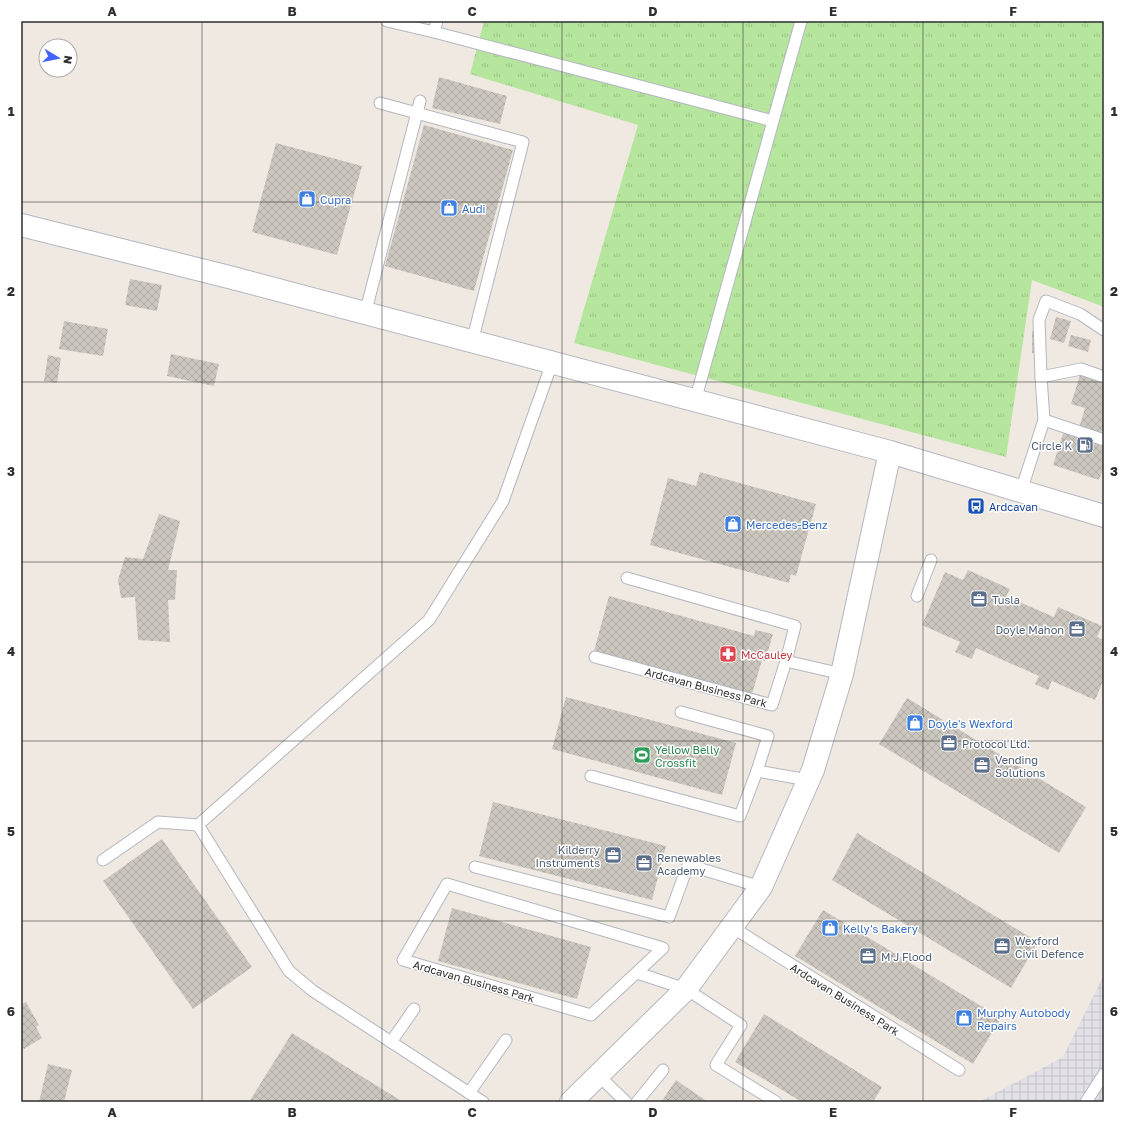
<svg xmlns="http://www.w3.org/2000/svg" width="1125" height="1123" viewBox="0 0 1125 1123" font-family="'Golos Text',sans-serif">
<defs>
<pattern id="industrial-grid" width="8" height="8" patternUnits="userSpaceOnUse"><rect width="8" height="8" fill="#e3e1e8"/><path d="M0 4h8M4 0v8" fill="none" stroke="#c3c1c7"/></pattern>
<pattern id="grass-tufts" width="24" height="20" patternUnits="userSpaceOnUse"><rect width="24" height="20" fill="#b6e59e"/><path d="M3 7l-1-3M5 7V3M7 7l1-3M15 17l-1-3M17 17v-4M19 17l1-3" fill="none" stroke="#9dc588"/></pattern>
<pattern id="building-cross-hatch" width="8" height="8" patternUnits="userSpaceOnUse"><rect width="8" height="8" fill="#cbc7bf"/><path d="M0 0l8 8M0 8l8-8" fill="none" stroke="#afaba4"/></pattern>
</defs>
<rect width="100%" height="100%" fill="#efe9e1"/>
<!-- industrial -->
<polygon fill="url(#industrial-grid)" points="1104,975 1104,1102 979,1102 1063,1057"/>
<!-- grass -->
<polygon fill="url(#grass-tufts)" points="484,21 1104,21 1104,307 1032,280 1006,457 574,343 638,125 470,74"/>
<!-- building -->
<g fill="url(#building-cross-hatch)">
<polygon points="439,77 507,96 500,124 432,108"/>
<polygon points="424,125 513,150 474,291 385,266"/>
<polygon points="276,143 362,166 337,255 252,232"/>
<polygon points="130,279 162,285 157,311 125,305"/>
<polygon points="1056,317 1071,321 1064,343 1050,339"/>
<polygon points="64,321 108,329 103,356 59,349"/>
<rect x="1032" y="331" width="13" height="22"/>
<polygon points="1071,335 1091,340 1088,352 1068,346"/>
<polygon points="171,354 219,364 214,386 167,376"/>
<polygon points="48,355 61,358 57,383 44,381"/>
<polygon points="1080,375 1104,383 1104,424 1100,436 1104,437 1104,466 1099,480 1053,465 1066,424 1079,428 1085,408 1071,404"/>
<polygon points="700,472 816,504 796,576 791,574 789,583 650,545 668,478 696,486"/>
<polygon points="159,514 180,521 168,570 177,570 175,600 168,600 170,642 138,640 135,597 121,598 118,580 125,557 143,559"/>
<polygon points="968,570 1010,589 1006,596 1054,617 1058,607 1102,626 1097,637 1104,640 1104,679 1095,700 1052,681 1048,690 1035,684 1039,676 976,648 972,659 955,652 960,642 922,625 945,572 963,580"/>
<polygon points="609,596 754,636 755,630 773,634 765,661 762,660 752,694 594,651"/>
<polygon points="566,697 736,743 722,795 552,749"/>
<polygon points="907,698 1086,807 1059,853 879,744"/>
<polygon points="493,802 666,846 652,900 479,856"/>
<polygon points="857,833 1038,942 1011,988 832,880"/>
<polygon points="162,839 252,967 193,1009 103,881"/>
<polygon points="452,908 591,947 577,999 438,961"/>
<polygon points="823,910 1001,1018 973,1064 795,956"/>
<polygon points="26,1002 39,1025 36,1027 42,1038 24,1049 21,1044 21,1005"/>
<polygon points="764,1014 882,1087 873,1102 802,1102 735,1062"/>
<polygon points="292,1033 403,1102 249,1102"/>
<polygon points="48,1064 72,1070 64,1102 39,1102"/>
<polygon points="676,1080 708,1102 661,1102"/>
</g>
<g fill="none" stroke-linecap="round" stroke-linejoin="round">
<!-- lane casing -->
<g stroke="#b4b7c1" stroke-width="13">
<g id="lane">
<polyline points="387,21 434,32 773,121"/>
<polyline points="434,32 437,21"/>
<polyline points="380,103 523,142 472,342"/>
<polyline points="365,314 420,101"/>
<polyline points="1041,377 1081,369 1104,377"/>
<polyline points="695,401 801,21"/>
<polyline points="1044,420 1104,440"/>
<polyline points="1021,491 1044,420 1041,377 1039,320 1046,301 1080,314 1104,330"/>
<polyline points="627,578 795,626 786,661"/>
<polyline points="917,596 931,560"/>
<polyline points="595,657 772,705 786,661 842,674"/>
<polyline points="681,712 768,736 757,771"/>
<polyline points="591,776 740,816 757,771 808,780"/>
<polyline points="103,860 158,822 198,825"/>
<polyline points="475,867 669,917 688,865 761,887"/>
<polygon points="447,884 663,948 591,1015 403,960"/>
<polyline points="732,927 959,1070"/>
<polyline points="637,973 686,989 741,1025 716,1065 776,1102"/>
<polyline points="391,1042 414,1009"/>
<polyline points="598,1075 626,1102"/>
<polyline points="469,1093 506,1040"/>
<polyline points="483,1102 313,991 289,971 198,825 429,620 503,501 552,363"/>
<polyline points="637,1102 663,1070"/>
<polyline points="1086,1102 1104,1074"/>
</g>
</g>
<!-- street casing -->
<g stroke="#b4b7c1" stroke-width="24">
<polyline id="street" points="571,1102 686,989 761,887 813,770 842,674 890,452"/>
</g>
<!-- secondary casing -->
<g stroke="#b4b7c1" stroke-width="24">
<polyline id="secondary" points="21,225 229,277 890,452 1104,516"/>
</g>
<!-- lane -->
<use href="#lane" stroke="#fff" stroke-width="11"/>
<!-- street -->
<use href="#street" stroke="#fff" stroke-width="22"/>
<!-- secondary -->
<use href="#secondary" stroke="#fff" stroke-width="22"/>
</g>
<!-- grid -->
<path fill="none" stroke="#2e2e2e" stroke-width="1" stroke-opacity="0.55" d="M202 21V1102M382 21V1102M562 21V1102M743 21V1102M923 21V1102M21 202H1104M21 382H1104M21 562H1104M21 741H1104M21 921H1104"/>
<!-- icons -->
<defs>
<g id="shop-square" transform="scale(0.9)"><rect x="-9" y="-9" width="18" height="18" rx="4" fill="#3f7fe0" stroke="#fff"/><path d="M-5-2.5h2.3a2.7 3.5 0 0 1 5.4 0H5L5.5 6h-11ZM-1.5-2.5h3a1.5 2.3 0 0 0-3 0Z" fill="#fff"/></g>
<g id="fuel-square" transform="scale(0.9)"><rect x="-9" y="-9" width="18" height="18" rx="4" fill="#5c6f8a" stroke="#fff"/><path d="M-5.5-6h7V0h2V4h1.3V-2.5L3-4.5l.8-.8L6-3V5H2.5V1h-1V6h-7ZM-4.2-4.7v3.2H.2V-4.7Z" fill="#fff"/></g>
<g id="bus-square" transform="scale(0.9)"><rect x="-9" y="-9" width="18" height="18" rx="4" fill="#1a4fb4" stroke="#fff"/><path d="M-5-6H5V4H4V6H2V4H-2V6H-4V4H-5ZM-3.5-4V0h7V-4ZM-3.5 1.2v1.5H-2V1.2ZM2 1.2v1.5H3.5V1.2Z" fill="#fff"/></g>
<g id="office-square" transform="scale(0.9)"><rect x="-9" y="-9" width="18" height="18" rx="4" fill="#5c6f8a" stroke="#fff"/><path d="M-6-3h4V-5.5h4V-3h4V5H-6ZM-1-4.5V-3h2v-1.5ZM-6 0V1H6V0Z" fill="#fff"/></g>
<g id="pharmacy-square" transform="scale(0.9)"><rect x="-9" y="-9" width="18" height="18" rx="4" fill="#e0444e" stroke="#fff"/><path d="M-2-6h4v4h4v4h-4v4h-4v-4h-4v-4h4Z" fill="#fff"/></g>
<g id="stadium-square" transform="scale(0.9)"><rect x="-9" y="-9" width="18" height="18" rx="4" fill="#2e9e5b" stroke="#fff"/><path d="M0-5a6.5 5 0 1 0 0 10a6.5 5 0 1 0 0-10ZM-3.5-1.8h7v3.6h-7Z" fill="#fff"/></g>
</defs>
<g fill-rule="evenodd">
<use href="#shop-square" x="307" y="199"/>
<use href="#shop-square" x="449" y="208"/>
<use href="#fuel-square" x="1085" y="445"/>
<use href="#bus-square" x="976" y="506"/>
<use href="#shop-square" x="733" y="524"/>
<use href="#office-square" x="979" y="599"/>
<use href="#office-square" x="1077" y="629"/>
<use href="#pharmacy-square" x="728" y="654"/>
<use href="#shop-square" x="915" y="723"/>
<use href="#office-square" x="949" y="743"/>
<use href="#stadium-square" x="642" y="755"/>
<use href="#office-square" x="982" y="765"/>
<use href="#office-square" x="613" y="855"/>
<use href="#office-square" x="644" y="863"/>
<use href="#shop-square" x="830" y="928"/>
<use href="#office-square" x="1002" y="946"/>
<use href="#office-square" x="868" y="956"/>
<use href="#shop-square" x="964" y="1018"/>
</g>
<g text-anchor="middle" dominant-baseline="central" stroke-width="3" stroke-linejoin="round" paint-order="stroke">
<!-- shop labels -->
<g font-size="11" fill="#366cbe" stroke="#fff" text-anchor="start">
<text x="320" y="199">Cupra</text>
<text x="462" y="208">Audi</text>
<text x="746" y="524">Mercedes-Benz</text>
<text x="928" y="723">Doyle's Wexford</text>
<text x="843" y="928">Kelly's Bakery</text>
<text x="977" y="1012">Murphy Autobody<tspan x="977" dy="13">Repairs</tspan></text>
</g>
<!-- service labels -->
<g font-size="11" fill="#4e5e75" stroke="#fff" text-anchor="start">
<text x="1072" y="445" text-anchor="end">Circle K</text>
<text x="992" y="599">Tusla</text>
<text x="1064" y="629" text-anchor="end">Doyle Mahon</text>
<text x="962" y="743">Protocol Ltd.</text>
<text x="995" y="759">Vending<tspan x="995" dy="13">Solutions</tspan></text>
<text x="600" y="849" text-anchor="end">Kilderry<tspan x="600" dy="13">Instruments</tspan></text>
<text x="657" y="857">Renewables<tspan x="657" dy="13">Academy</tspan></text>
<text x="1015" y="940">Wexford<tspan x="1015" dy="13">Civil Defence</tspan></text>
<text x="881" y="956">M J Flood</text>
</g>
<!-- transit labels -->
<g font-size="11" fill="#164399" stroke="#fff" text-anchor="start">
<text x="989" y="506">Ardcavan</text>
</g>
<!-- health labels -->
<g font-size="11" fill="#be3a42" stroke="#fff" text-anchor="start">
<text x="741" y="654">McCauley</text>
</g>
<!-- street labels -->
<g font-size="11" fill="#2e2e2e" stroke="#fff">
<text transform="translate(706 687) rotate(15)">Ardcavan Business Park</text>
<text transform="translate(474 981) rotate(16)">Ardcavan Business Park</text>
<text transform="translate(845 999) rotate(32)">Ardcavan Business Park</text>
</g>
<!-- leisure labels -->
<g font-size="11" fill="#27864d" stroke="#fff" text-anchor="start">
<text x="655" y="749">Yellow Belly<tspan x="655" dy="13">Crossfit</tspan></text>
</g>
</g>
<!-- border -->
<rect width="1125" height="1123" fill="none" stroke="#ffffff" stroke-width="44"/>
<!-- north arrow -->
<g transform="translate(58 58) rotate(100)"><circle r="19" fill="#ffffff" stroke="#ababab"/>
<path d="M0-3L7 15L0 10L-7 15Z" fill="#4264fb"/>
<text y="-6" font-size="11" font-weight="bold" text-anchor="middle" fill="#2e2e2e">N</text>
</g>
<rect x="22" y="22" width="1081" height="1079" fill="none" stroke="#2e2e2e" stroke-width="1.5"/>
<g font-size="13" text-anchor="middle" font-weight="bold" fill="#2e2e2e">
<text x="112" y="16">A</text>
<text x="292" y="16">B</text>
<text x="472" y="16">C</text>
<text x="653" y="16">D</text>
<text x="833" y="16">E</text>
<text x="1013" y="16">F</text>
<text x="11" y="116">1</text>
<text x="1114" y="116">1</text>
<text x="11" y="296">2</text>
<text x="1114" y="296">2</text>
<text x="11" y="476">3</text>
<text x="1114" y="476">3</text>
<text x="11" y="656">4</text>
<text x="1114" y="656">4</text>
<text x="11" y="836">5</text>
<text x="1114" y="836">5</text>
<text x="11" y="1016">6</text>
<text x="1114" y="1016">6</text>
<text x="112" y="1117">A</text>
<text x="292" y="1117">B</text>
<text x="472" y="1117">C</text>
<text x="653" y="1117">D</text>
<text x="833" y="1117">E</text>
<text x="1013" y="1117">F</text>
</g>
</svg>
